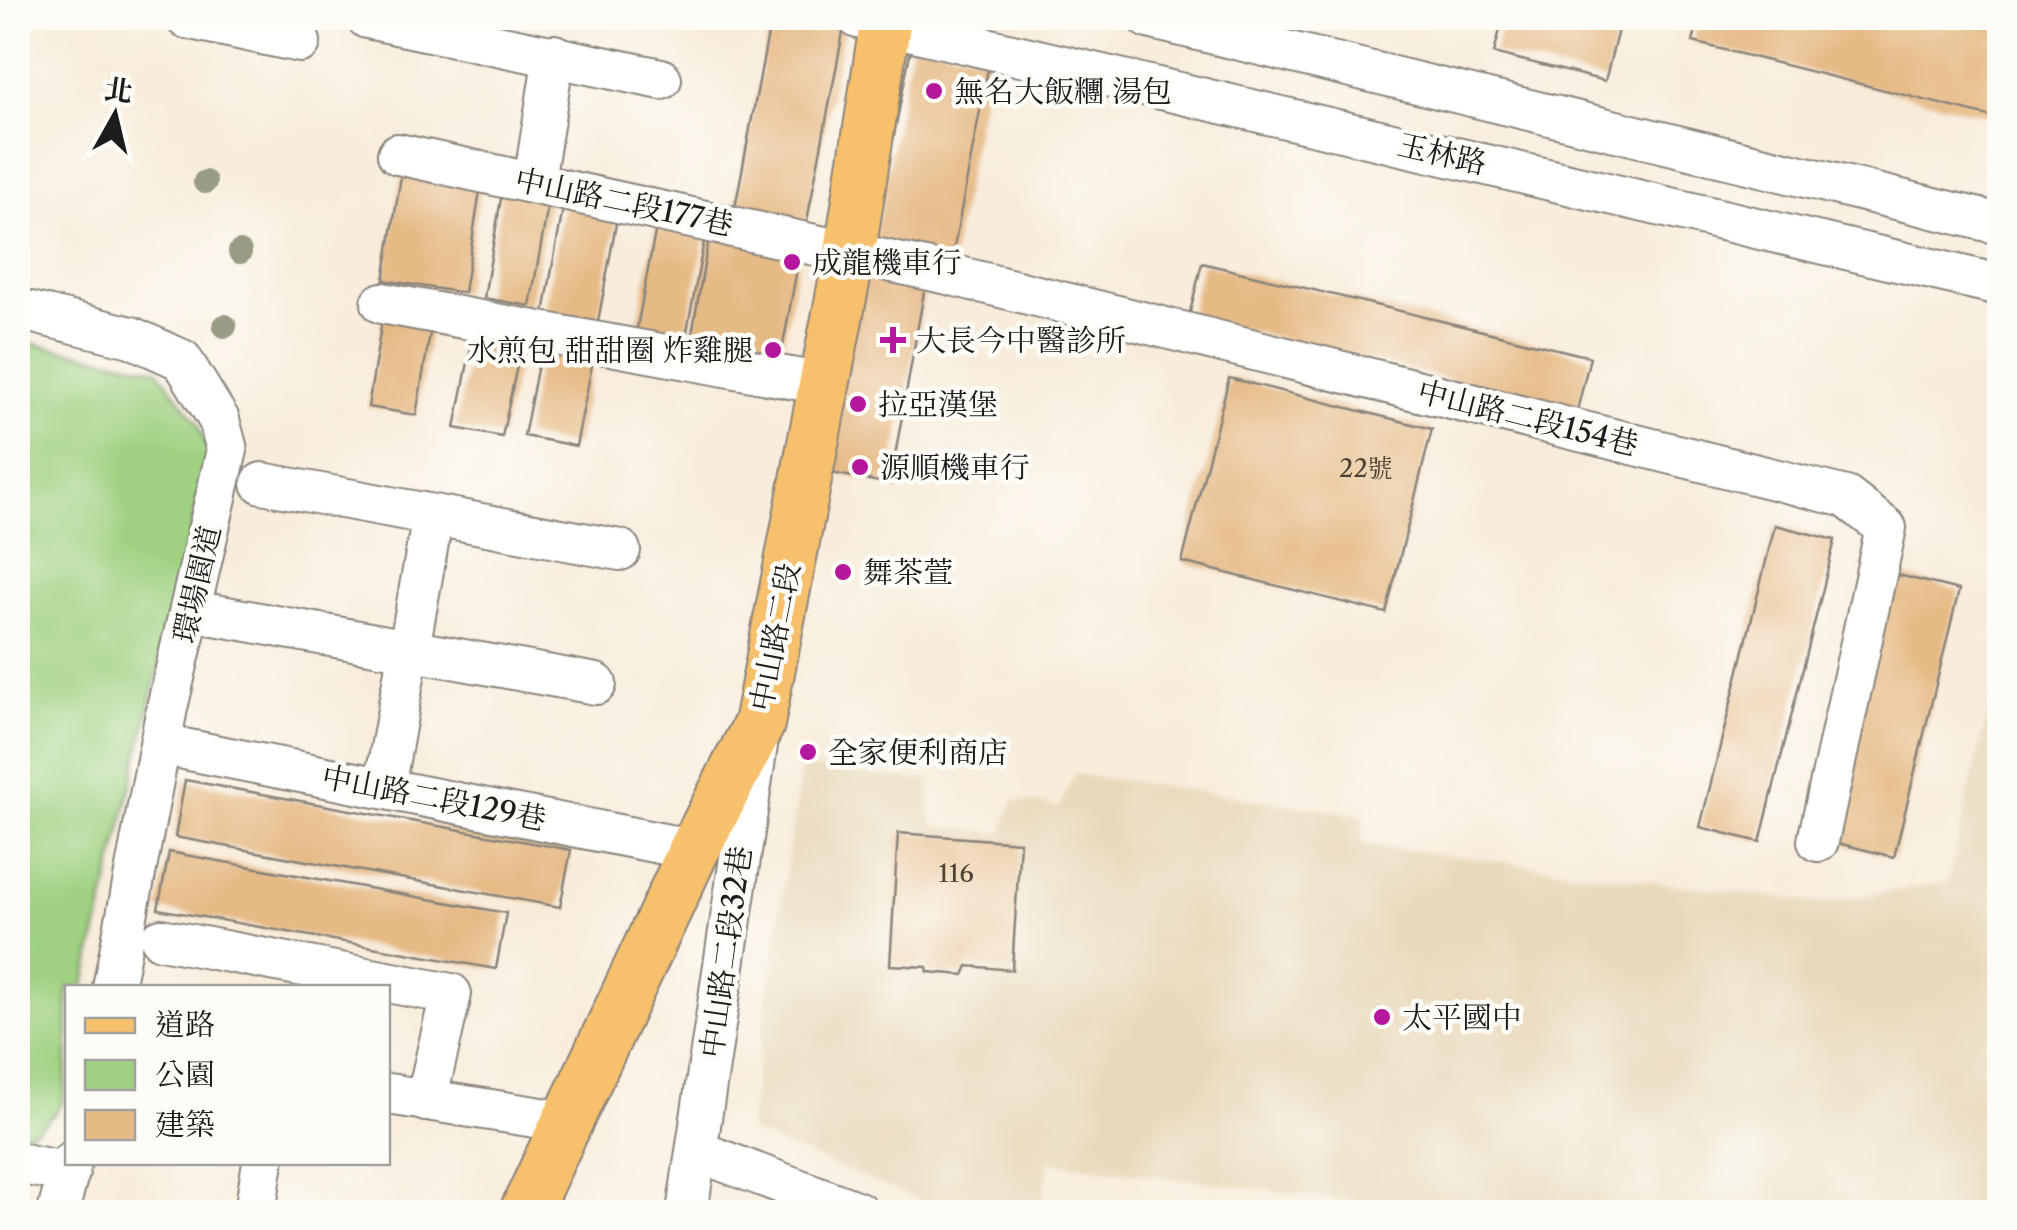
<svg xmlns="http://www.w3.org/2000/svg" width="2017" height="1230" viewBox="0 0 2017 1230" font-family="'Libre Caslon Text','Noto Serif TC',serif">
<rect width="100%" height="100%" fill="#fdfcf7"/>
<filter id="ink" filterUnits="userSpaceOnUse"><feTurbulence type="fractalNoise" baseFrequency=".01" numOctaves="2"/><feDisplacementMap in="SourceGraphic" scale="20" xChannelSelector="R" yChannelSelector="G"/><feConvolveMatrix kernelMatrix="1 2 1 2 8 2 1 2 1" color-interpolation-filters="sRGB"/></filter>
<filter id="wash" filterUnits="userSpaceOnUse"><feTurbulence type="fractalNoise" baseFrequency=".0048" numOctaves="4" result="noise"/><feDisplacementMap in="SourceGraphic" scale="40" xChannelSelector="R" yChannelSelector="G"/><feGaussianBlur stdDeviation="2.25" result="paint"/><feColorMatrix in="noise" values="0 0 0 0 0 0 0 0 0 0 0 0 0 0 0 0 0 1.4 0 .05"/><feComposite in="paint" operator="in"/></filter>
<g filter="url(#wash)">
<rect width="100%" height="100%" fill="#f8ecdb"/>
<!-- built -->
<polygon fill="#e8d9ba" points="1999,665 1999,1212 1458,1212 1353,1202 1048,1161 1042,1212 950,1212 748,1131 801,767 929,781 932,825 1002,833 1014,800 1060,807 1074,774 1364,815 1362,844 1819,903 1948,882"/>
<!-- green -->
<path fill="#9fd181" stroke="#5e764e" stroke-width="2.5" d="M18 341 157 369 198 423 209 454 84 987 68 988C68 1012 70 1085 61 1105 53 1119 32 1133 18 1137Z"/>
<g id="blocks">
<!-- building -->
<g fill="#e6ba85">
<polygon points="771,18 794,18 844,27 806,226 734,213"/>
<polygon points="1503,18 1621,18 1605,81 1494,53"/>
<polygon points="1699,18 2000,19 2000,119 1693,42"/>
<polygon points="912,43 990,58 951,263 872,248"/>
<polygon points="403,164 482,178 464,293 384,280"/>
<polygon points="504,181 551,189 530,306 484,298"/>
<polygon points="566,192 620,202 598,322 544,313"/>
<polygon points="659,211 708,220 685,342 636,333"/>
<polygon points="710,231 801,247 781,356 691,340"/>
<polygon points="1202,263 1590,357 1577,411 1189,316"/>
<polygon points="857,268 926,281 890,484 821,471"/>
<polygon points="384,308 433,316 416,415 368,407"/>
<polygon points="475,327 523,337 502,437 455,428"/>
<polygon points="543,339 595,350 576,446 524,436"/>
<polygon points="1229,378 1432,429 1386,613 1182,562"/>
<polygon points="1775,525 1835,540 1760,842 1700,827"/>
<polygon points="1890,573 1959,590 1894,857 1825,840"/>
<polygon points="185,780 571,850 560,907 175,837"/>
<polygon points="898,833 1020,842 1012,970 968,966 964,975 928,972 927,967 890,965"/>
<polygon points="169,852 506,913 496,969 158,909"/>
</g>
</g>
</g>
<g filter="url(#ink)">
<use href="#blocks" fill-opacity="0" stroke="#8a847c" stroke-width="2.5"/>
<g fill="none" stroke-linecap="round" stroke-linejoin="round">
<!-- minor casing -->
<g stroke="#8a847c" stroke-width="44">
<g id="minor">
<polyline points="186,18 300,42"/>
<polyline points="367,18 661,79"/>
<polyline points="858,18 2000,285"/>
<polyline points="1149,18 2000,224"/>
<polyline points="398,154 948,274 1846,497 1886,528 1818,841"/>
<polyline points="534,182 554,55"/>
<polyline points="382,303 823,384"/>
<polyline points="18,309 131,337 182,360 219,420 227,450 167,708 113,988"/>
<polyline points="262,483 620,550"/>
<polyline points="215,615 596,684"/>
<polyline points="174,747 694,850"/>
<polyline points="384,788 433,515"/>
<polyline points="161,939 451,994 426,1101"/>
<polyline points="388,1094 567,1122"/>
<polyline points="697,1151 858,1212"/>
<polyline points="18,1163 69,1173"/>
<polyline points="58,1212 71,1162"/>
<polyline points="255,1212 263,1162"/>
<polyline points="687,1212 757,745"/>
</g>
</g>
<!-- major casing -->
<g stroke="#8a847c" stroke-width="54">
<polyline id="major" points="525,1212 694,850 759,724 850,251 886,18"/>
</g>
<!-- minor -->
<use href="#minor" stroke="#fff" stroke-width="40"/>
<!-- major -->
<use href="#major" stroke="#f7c06c" stroke-width="50"/>
</g>
<!-- trees -->
<g fill="#989c85">
<circle cx="205" cy="182" r="12"/>
<circle cx="240" cy="252" r="12"/>
<circle cx="225" cy="326" r="12"/>
</g>
</g>
<!-- markers -->
<g fill="#b5179e" stroke="#fdfcf7" stroke-width="4">
<circle cx="934" cy="91" r="10"/>
<circle cx="792" cy="262" r="10"/>
<path d="M888 325h10v10h10v10h-10v10h-10v-10h-10v-10h10z"/>
<circle cx="773" cy="350" r="10"/>
<circle cx="858" cy="404" r="10"/>
<circle cx="860" cy="467" r="10"/>
<circle cx="843" cy="572" r="10"/>
<circle cx="808" cy="752" r="10"/>
<circle cx="1382" cy="1017" r="10"/>
</g>
<g text-anchor="middle" dominant-baseline="central" stroke-width="9" stroke-linejoin="round" paint-order="stroke">
<!-- number labels -->
<g font-size="25" fill="#4e4436">
<text x="1366" y="468">22號</text>
<text x="956" y="873">116</text>
</g>
<!-- poi labels -->
<g font-size="30" fill="#1c1c1c" stroke="#fdfcf7" text-anchor="start">
<text x="954" y="91">無名大飯糰 湯包</text>
<text x="812" y="262">成龍機車行</text>
<text x="916" y="340">大長今中醫診所</text>
<text x="753" y="350" text-anchor="end">水煎包 甜甜圈 炸雞腿</text>
<text x="878" y="404">拉亞漢堡</text>
<text x="880" y="467">源順機車行</text>
<text x="863" y="572">舞茶萱</text>
<text x="828" y="752">全家便利商店</text>
<text x="1402" y="1017">太平國中</text>
</g>
<!-- street labels -->
<g font-size="30" fill="#1c1c1c" stroke="#fdfcf7">
<text transform="translate(1442 154) rotate(13)">玉林路</text>
<text transform="translate(624 202) rotate(12)">中山路二段177巷</text>
<text transform="translate(1528 418) rotate(14)">中山路二段154巷</text>
<text transform="translate(197 584) rotate(-77)">環場園道</text>
<text transform="translate(775 637) rotate(-79)">中山路二段</text>
<text transform="translate(434 798) rotate(11)">中山路二段129巷</text>
<text transform="translate(726 952) rotate(-82)">中山路二段32巷</text>
</g>
</g>
<!-- margin -->
<rect width="2017" height="1230" fill="none" stroke="#fdfcf7" stroke-width="60"/>
<!-- legend -->
<rect x="65" y="985" width="325" height="180" fill="#fdfcf7" stroke="#a3a29f" stroke-width="2.5"/>
<rect x="85" y="1018" width="50" height="15" fill="#f7c06c" stroke="#a3a29f" stroke-width="2.5"/>
<text x="155" y="1035" font-size="30" fill="#1c1c1c">道路</text>
<rect x="85" y="1060" width="50" height="30" fill="#9fd181" stroke="#a3a29f" stroke-width="2.5"/>
<text x="155" y="1085" font-size="30" fill="#1c1c1c">公園</text>
<rect x="85" y="1110" width="50" height="30" fill="#e6ba85" stroke="#a3a29f" stroke-width="2.5"/>
<text x="155" y="1135" font-size="30" fill="#1c1c1c">建築</text>
<!-- north arrow -->
<g transform="translate(115 115) rotate(8)" stroke="#fdfcf7" stroke-width="8" paint-order="stroke">
<path d="M0-8L18 38L0 25L-18 38Z" fill="#1c1c1c"/>
<text y="-15" font-size="28" font-weight="bold" text-anchor="middle" fill="#1c1c1c">北</text>
</g>
</svg>
